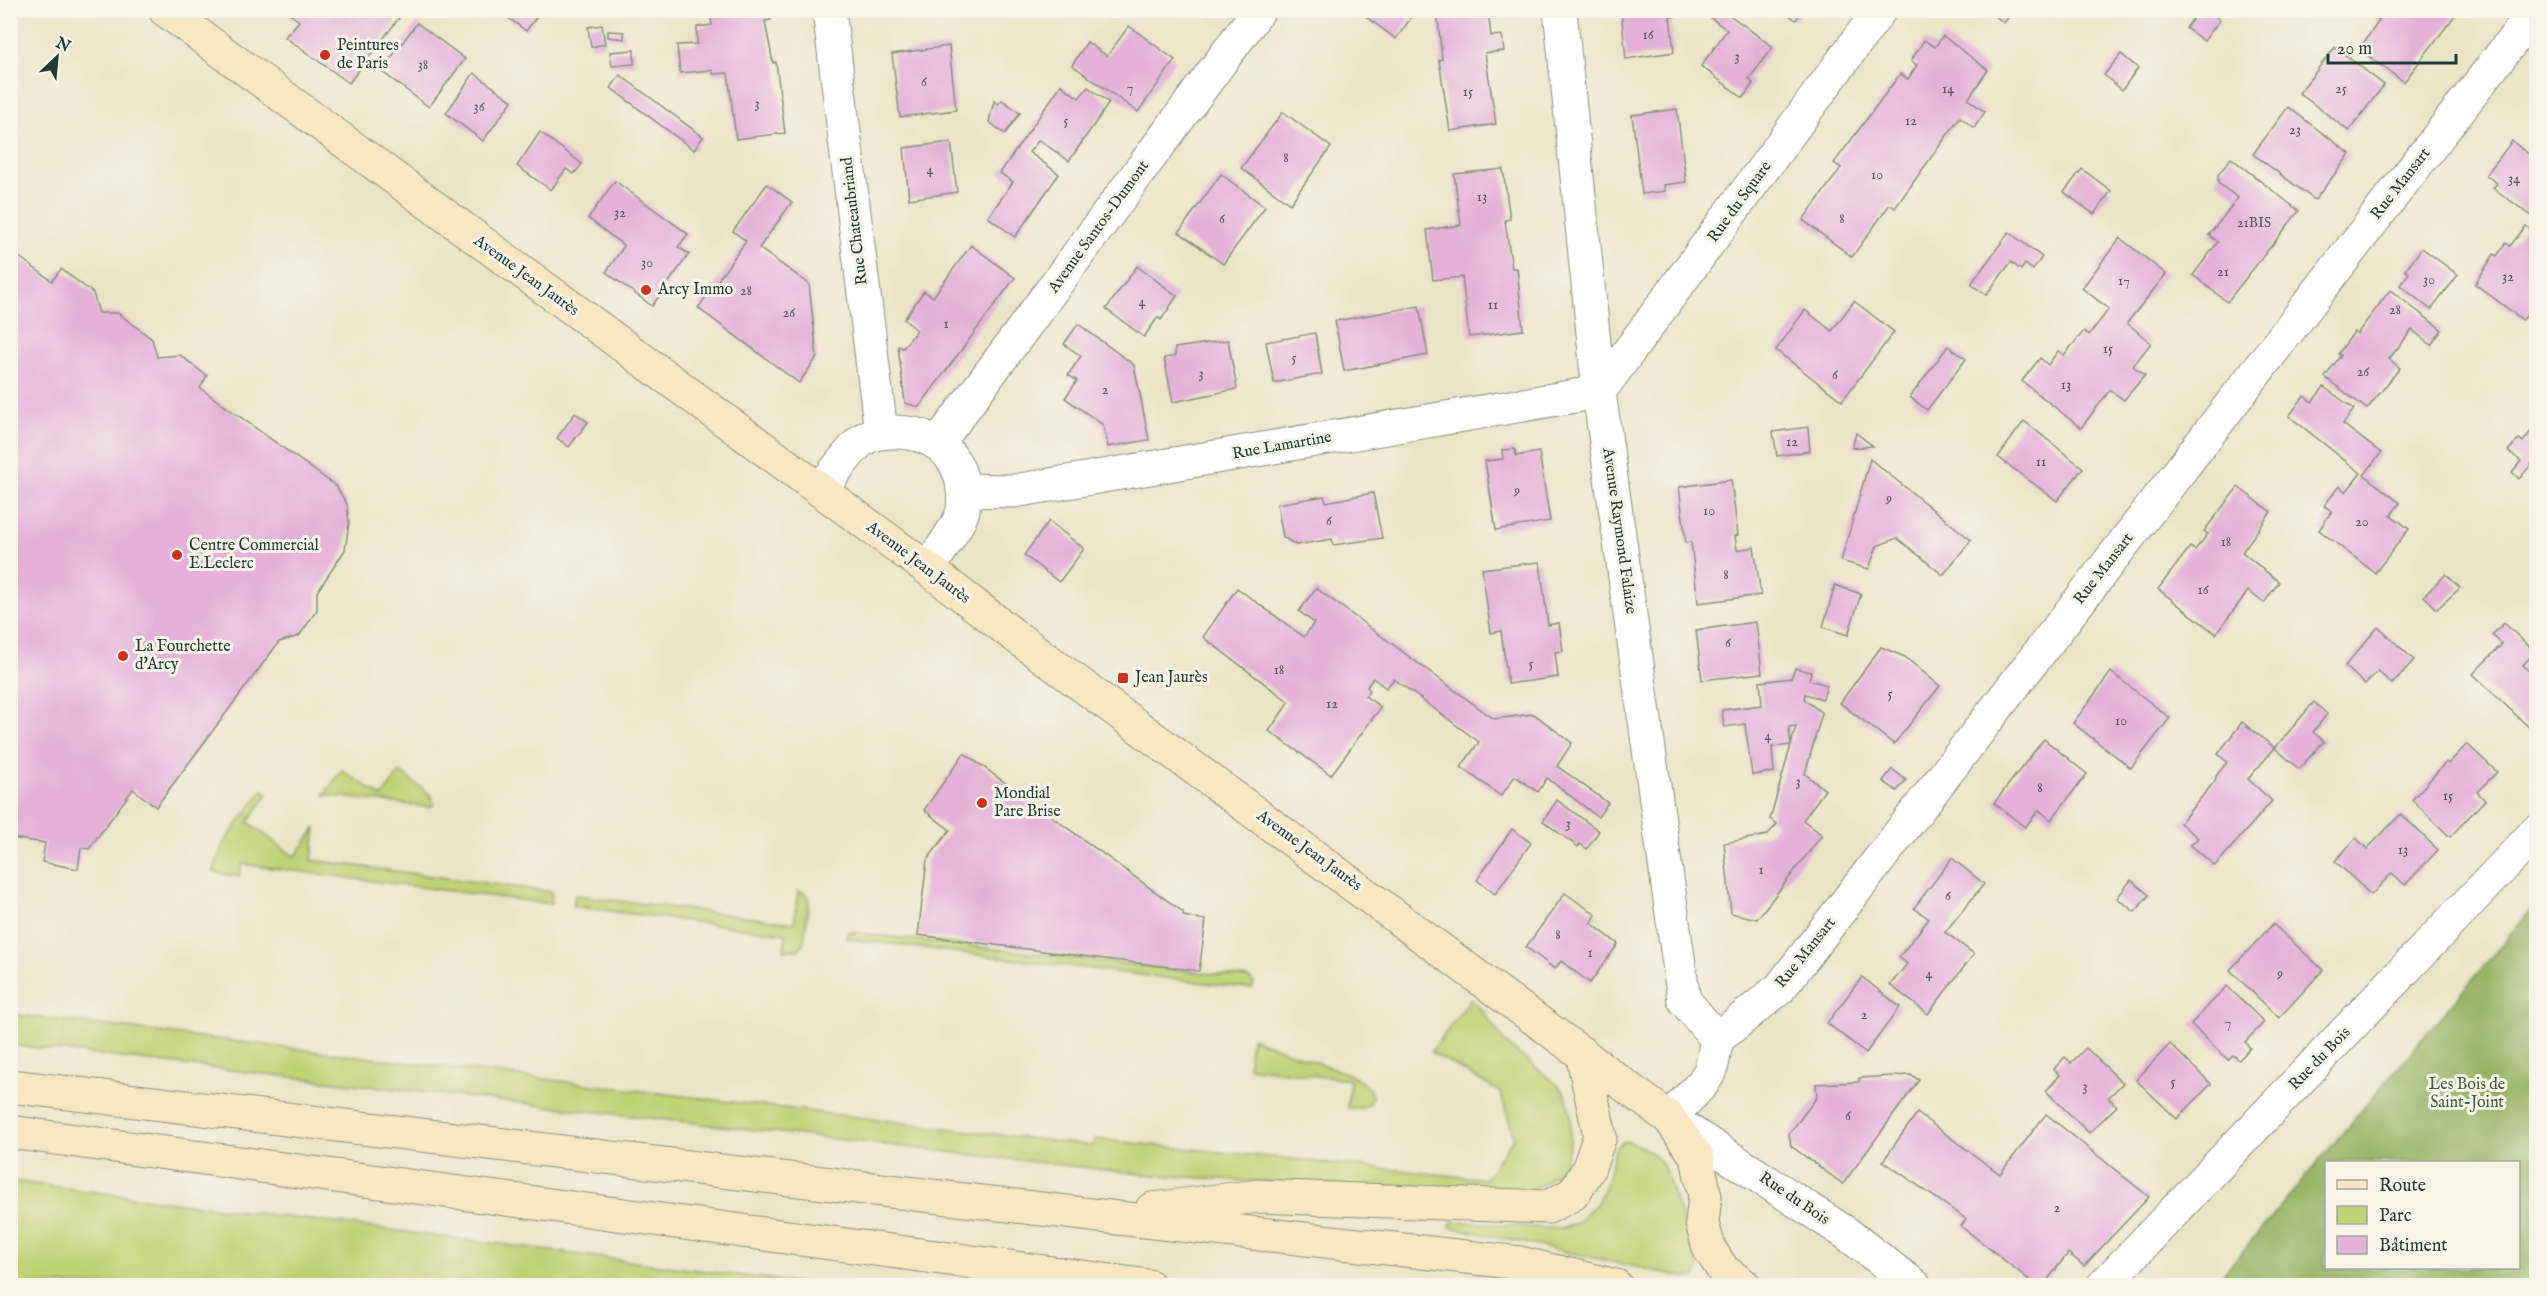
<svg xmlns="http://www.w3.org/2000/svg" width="2547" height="1296" viewBox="0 0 2547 1296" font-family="'IM FELL English',serif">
<rect width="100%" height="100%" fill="#f7f3e8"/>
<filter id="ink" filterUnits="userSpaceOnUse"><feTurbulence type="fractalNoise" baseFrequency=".0167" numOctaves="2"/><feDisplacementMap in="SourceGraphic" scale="12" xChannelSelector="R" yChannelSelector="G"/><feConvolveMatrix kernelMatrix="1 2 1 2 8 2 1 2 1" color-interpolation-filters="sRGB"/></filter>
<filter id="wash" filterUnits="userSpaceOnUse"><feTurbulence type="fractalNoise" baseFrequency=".008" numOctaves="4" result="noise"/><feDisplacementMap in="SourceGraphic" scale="24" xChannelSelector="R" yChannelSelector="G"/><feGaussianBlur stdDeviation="1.35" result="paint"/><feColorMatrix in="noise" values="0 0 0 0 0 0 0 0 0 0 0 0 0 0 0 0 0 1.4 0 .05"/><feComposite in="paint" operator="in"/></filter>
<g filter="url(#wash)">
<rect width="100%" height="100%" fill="#ebe5c8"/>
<!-- green -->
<g fill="#c0d173" stroke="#708754" stroke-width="1.5">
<polygon points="342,770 382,797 400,772 432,796 433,805 429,807 324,795"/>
<polygon points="263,790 268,794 248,822 295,857 316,828 312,860 552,892 551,904 242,864 239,877 213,872 224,842"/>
<polygon points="798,891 805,893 809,900 804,941 801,947 797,950 784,950 786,934 573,906 575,895 794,923"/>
<polygon points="849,932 1248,978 1254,983 1252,988 1246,988 850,939 847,938"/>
<polygon points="1471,999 1482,1010 1505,1043 1557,1084 1566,1095 1571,1117 1570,1142 1565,1161 1558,1172 1544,1183 1524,1192 1453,1194 1141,1174 11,1045 11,1014 1093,1146 1094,1139 1485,1179 1514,1137 1500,1092 1431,1052"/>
<polygon points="1251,1038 1356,1077 1370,1090 1372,1097 1370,1104 1363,1108 1347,1108 1350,1080 1248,1067"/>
<path d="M1626 1141C1642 1146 1655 1152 1664 1167L1699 1268 1696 1277 1688 1278 1450 1227 1452 1221 1561 1229 1577 1223 1597 1203 1607 1181 1615 1149 1620 1143Z"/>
<polygon points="11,1181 814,1285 11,1285"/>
</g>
<!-- forest -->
<path fill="#98b365" stroke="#5c784c" stroke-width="1.5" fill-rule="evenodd" d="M2536 904V1285H2214ZM2326 1162H2518V1268H2326Z"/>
<g id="blocks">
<!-- building -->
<g fill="#e4b1d9" fill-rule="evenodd">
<polygon points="285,10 390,10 399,18 349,83 285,37 299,21"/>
<polygon points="498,10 532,10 538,15 526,31"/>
<polygon points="710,10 770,10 771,20 765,21 773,63 776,62 785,133 736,139 728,73 713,74 712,70 680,73 677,45 697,44 697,27 712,25"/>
<polygon points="882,10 900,10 900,12 883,14"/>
<polygon points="1357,10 1405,10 1403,13 1411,18 1396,39"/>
<polygon points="1437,10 1488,10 1491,36 1502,35 1504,51 1485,53 1496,124 1450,131 1439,60 1442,59"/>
<polygon points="1621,10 1723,10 1773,47 1749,79 1753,83 1743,98 1701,66 1727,30 1703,12 1670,17 1674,52 1626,59"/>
<polygon points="1782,10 1803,10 1796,20"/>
<polygon points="1988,10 2014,10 2004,23"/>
<polygon points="2022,10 2034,10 2029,16"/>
<polygon points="2199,10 2207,10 2220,20 2204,41 2186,28"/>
<polygon points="2365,10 2459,10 2404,82 2359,49 2379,21"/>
<polygon points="417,23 465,59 429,107 381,71"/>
<polygon points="602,25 605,44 591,47 588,27"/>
<polygon points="1129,26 1175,60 1138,112 1072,65 1087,42 1107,56"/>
<polygon points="608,31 624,32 624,39 608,37"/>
<polygon points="1943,36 1988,70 1968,99 1985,112 1974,128 1960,117 1895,208 1890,204 1852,257 1803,220 1841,168 1834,163 1900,74 1908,79 1917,65 1911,61 1924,40 1935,47"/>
<polygon points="949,46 956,110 900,117 892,54"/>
<polygon points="2335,47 2384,85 2349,131 2299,93"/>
<polygon points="634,50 634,64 612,66 610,52"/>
<polygon points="2121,54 2138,68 2122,90 2104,75"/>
<polygon points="474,73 512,101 483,141 446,113"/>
<polygon points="620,75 703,137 694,150 611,88"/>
<polygon points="1061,85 1079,98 1088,87 1109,103 1069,161 1039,140 1029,152 1059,174 1015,237 988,217 1013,182 1000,173"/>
<polygon points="1002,100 1020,113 1005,134 989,122 994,101 998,104"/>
<polygon points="2288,107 2350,154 2315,200 2253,154"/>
<polygon points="1677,109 1686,182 1664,185 1665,191 1642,194 1632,115"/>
<polygon points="1283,112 1331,147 1290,204 1241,168"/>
<polygon points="540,132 582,164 574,174 566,169 551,190 517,166"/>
<polygon points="2512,141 2536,160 2536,219 2493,188 2497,183 2486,175"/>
<polygon points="951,142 957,192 909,199 904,148"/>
<polygon points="2231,158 2299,211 2227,302 2193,275 2218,242 2209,235 2238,198 2218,183 2218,175"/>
<polygon points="1503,169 1510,219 1505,220 1512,268 1517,268 1523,330 1469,337 1462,277 1433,280 1427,230 1461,225 1454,174"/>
<polygon points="2082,169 2111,191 2094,214 2064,192"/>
<polygon points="1221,174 1265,207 1223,264 1179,232"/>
<polygon points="615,181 688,234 678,247 689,254 652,306 606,272 624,246 588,218"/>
<polygon points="767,184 792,202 759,248 809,284 817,357 799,383 698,308 746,241 733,231"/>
<polygon points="2526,226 2536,234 2536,302 2523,320 2475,284 2494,254 2497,256 2506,243 2510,246"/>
<polygon points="2009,232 2042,257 2033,270 2025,264 2021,270 2011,262 1986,295 1971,284"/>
<polygon points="2120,238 2166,274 2127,323 2151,343 2133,366 2145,375 2124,400 2110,390 2081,428 2022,381 2040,358 2048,365 2058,351 2064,355 2084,331 2089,335 2109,309 2082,288"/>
<polygon points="971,245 1015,278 919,407 905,403 898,346 903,348 917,330 904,319 924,291 933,297"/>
<polygon points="2422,248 2458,275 2431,310 2400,285 2409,273 2405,270"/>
<polygon points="10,250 52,281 61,269 93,293 99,313 118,313 152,339 157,357 180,355 207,376 200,388 336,486 347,504 349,523 345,550 317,592 317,610 299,636 279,642 156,807 133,789 89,849 81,848 78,869 42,862 45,843 10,838"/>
<polygon points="1137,266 1177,296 1161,320 1158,317 1144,337 1106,309"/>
<polygon points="2390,290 2442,330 2431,345 2412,330 2389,359 2400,368 2367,409 2325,377 2341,355 2338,354 2354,332 2357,334"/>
<polygon points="1854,301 1894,332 1842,401 1776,350 1805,310 1832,331"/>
<polygon points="1419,306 1428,355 1344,371 1335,321"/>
<polygon points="1078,324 1134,365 1149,440 1108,447 1103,425 1065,398 1077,381 1068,375 1081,356 1064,344"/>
<polygon points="1315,333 1322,374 1274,383 1266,342"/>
<polygon points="1228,340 1237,389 1173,402 1164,358 1175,356 1175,348"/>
<polygon points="1948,346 1966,359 1927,410 1910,397"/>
<polygon points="2324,387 2354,409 2343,424 2381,453 2364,475 2400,503 2391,515 2409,529 2375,573 2319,530 2332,511 2324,506 2339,486 2346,492 2361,473 2289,416 2304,396 2312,402"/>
<polygon points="575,413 588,422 569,447 557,438"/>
<polygon points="2024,421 2083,468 2057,501 1998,457"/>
<polygon points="2536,424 2536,459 2519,479 2512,472 2521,461 2508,451 2519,439 2523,442"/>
<polygon points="1808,427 1810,451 1777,456 1773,432"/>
<polygon points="1856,433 1873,446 1852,448"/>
<polygon points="1515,449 1516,456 1539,452 1550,521 1496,530 1485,461 1503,459 1502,450"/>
<polygon points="1870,459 1971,540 1943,575 1897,538 1877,546 1869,569 1841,561"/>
<polygon points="1731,480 1738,535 1735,536 1737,550 1754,547 1761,595 1698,603 1691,542 1686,543 1679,487"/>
<polygon points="2238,487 2271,512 2242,552 2279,582 2264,603 2248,591 2216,634 2158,589 2190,547 2195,550 2208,534 2204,531"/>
<polygon points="1373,493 1382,538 1333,545 1332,539 1296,545 1283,537 1277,504 1324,496 1326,502"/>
<polygon points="1049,521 1084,549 1059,582 1024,555"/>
<polygon points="1540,562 1548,625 1559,623 1563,651 1555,652 1558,677 1508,684 1501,631 1491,633 1482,569"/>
<polygon points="2446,574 2460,588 2437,609 2424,596"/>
<polygon points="1835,585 1861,594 1848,635 1823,627"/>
<polygon points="1237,588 1304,637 1314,623 1299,611 1316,588 1494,719 1534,714 1572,743 1557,766 1608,803 1598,817 1547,778 1538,792 1515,776 1501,796 1461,767 1479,742 1394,679 1386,688 1373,678 1367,687 1370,690 1365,696 1381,707 1331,775 1269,731 1289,702 1203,637"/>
<polygon points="1756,622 1762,673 1702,680 1696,630"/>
<polygon points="2504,623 2535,652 2523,665 2536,678 2536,734 2473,674 2502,644 2492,635"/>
<polygon points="2378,627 2414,660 2392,684 2378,671 2365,684 2345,666"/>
<polygon points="1881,647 1905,657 1940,686 1894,744 1840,703"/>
<path d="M1795 668 1811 672 1809 680 1827 685 1823 699 1805 694 1804 699 1822 713 1805 774 1825 790 1803 820 1822 835 1757 919 1731 913 1724 843 1767 835 1777 824 1770 819 1791 745 1772 747 1774 772 1752 775 1745 724 1724 727 1722 710 1762 705 1760 682 1791 678ZM1796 726 1791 745 1789 727Z"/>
<polygon points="2111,672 2170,718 2131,768 2073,723"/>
<polygon points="2314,702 2327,714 2313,732 2324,741 2299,769 2275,748 2248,779 2272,801 2215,866 2191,845 2198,838 2180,823 2215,781 2216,776 2227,762 2218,754 2242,722 2275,748"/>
<polygon points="2044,739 2087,774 2051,820 2039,810 2025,827 1994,803"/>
<polygon points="2467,744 2497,772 2477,792 2485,800 2450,837 2412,800 2446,762 2448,764"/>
<polygon points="964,753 1183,912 1183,916 1206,920 1199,971 918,935 927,860 950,830 924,810"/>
<polygon points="1892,769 1906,780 1897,791 1883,781"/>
<polygon points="1557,800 1599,831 1587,849 1580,844 1578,847 1543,821"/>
<polygon points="2401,814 2438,850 2405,885 2392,873 2371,895 2335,861 2356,838 2367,849"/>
<polygon points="1512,829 1531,843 1495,894 1477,880"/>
<polygon points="1952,858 1984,884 1945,932 1974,954 1928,1014 1890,985 1907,964 1899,957 1929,919 1914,908"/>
<polygon points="2131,880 2149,895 2135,912 2117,898"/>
<polygon points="1565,893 1596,915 1591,923 1618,944 1590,983 1561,961 1555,969 1526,947"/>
<polygon points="2273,924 2323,970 2279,1018 2230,970"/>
<polygon points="1862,977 1900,1007 1866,1053 1827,1023"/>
<polygon points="2227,986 2264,1022 2245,1042 2250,1048 2239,1060 2233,1055 2228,1060 2191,1024"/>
<polygon points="2170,1044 2211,1084 2177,1119 2136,1080"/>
<polygon points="2086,1048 2123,1083 2108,1098 2117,1106 2089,1133 2046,1091 2060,1075 2054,1069 2065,1057 2071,1063"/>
<polygon points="1911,1075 1919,1080 1843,1184 1791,1146 1789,1134 1817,1097 1816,1084 1859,1082 1859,1078"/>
<polygon points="1917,1113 2000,1174 2046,1114 2149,1197 2084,1266 2068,1253 2043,1286 2037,1286 1961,1226 1966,1219 1883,1161"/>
</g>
</g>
</g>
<g filter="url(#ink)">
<use href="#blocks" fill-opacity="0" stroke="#85917e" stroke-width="1.5"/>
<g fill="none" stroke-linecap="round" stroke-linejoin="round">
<!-- street casing -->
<g stroke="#85917e" stroke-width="35">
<g id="street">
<polyline points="829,10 881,432"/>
<polyline points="1560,10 1599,392 1684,1000 1717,1039"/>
<polyline points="939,442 1259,10"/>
<path d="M820 490C830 478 850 450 861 441 871 433 884 432 896 432 942 433 968 464 963 510 961 522 936 557 928 569"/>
<polyline points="963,490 1014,491 1599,392 1880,10"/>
<polyline points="1915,1286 1846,1233 1669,1118 1702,1084 1711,1070 1717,1039 1780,988 2536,10"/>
<polyline points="2103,1286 2536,832"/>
</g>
</g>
<!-- secondary casing -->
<g stroke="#85917e" stroke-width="35">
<g id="secondary">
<polyline points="165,10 928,569 1015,636 1669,1118 1697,1157 1705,1196 1702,1223 1709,1248 1723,1270 1745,1286"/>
<polyline points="10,1086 1100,1216 1520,1263 1616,1286"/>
<polyline points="10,1132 1149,1286"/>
<polyline points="1152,1209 1258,1196 1548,1207 1573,1194 1588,1170 1600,1136 1582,1053"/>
</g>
</g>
<!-- street -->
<use href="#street" stroke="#fff" stroke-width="33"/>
<!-- secondary -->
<use href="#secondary" stroke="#f9e7c3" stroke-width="33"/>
</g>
</g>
<!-- markers -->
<g fill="#c8321e" stroke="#f7f3e8" stroke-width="2">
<circle cx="325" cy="55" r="6"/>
<circle cx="646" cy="290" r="6"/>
<circle cx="177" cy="555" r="6"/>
<circle cx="123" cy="656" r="6"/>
<rect x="1117" y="672" width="12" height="12" rx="3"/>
<circle cx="982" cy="803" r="6"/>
</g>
<g text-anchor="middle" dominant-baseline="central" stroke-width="6" stroke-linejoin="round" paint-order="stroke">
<!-- number labels -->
<g font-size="14" fill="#505a5d">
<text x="1648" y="35">16</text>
<text x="1737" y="57">3</text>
<text x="423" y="65">38</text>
<text x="924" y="82">6</text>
<text x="1130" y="88">7</text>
<text x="1948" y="89">14</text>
<text x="2341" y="89">25</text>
<text x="1468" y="92">15</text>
<text x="757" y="104">3</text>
<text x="479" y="107">36</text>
<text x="1066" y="121">5</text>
<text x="1911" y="121">12</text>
<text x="2295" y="130">23</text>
<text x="1286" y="158">8</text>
<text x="930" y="170">4</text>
<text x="1877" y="175">10</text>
<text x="2514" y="179">34</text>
<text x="1482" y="197">13</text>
<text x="620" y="213">32</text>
<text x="1222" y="219">6</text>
<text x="1842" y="219">8</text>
<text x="2254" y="223">21BIS</text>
<text x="647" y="263">30</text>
<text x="2223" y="272">21</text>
<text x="2508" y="277">32</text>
<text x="2429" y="280">30</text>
<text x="2124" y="281">17</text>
<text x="746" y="291">28</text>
<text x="1142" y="302">4</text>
<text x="1493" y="305">11</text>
<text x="2395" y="310">28</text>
<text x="789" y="313">26</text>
<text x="946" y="324">1</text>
<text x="2108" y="349">15</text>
<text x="1294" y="358">5</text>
<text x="2363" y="372">26</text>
<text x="1201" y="374">3</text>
<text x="1835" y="375">6</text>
<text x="2066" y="385">13</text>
<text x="1105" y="390">2</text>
<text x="1792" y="442">12</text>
<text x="2041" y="462">11</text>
<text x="1517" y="491">9</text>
<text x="1889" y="499">9</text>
<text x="1709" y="511">10</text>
<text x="1329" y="521">6</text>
<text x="2362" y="522">20</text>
<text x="2226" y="542">18</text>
<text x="1726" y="575">8</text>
<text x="2203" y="590">16</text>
<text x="1728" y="643">6</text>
<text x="1531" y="664">5</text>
<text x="1279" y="670">18</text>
<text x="1890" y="694">5</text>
<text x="1332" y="704">12</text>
<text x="2121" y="721">10</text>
<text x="1768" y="736">4</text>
<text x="1798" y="782">3</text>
<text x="2040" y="788">8</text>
<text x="2448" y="796">15</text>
<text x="1568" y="824">3</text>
<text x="2403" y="850">13</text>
<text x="1761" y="870">1</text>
<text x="1948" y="896">6</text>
<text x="1558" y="935">8</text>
<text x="1590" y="953">1</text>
<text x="1929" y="974">4</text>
<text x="2280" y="974">9</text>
<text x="1864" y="1015">2</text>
<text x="2228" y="1023">7</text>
<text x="2173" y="1082">5</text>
<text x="2085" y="1087">3</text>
<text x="1848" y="1116">6</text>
<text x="2057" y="1208">2</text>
</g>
<!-- poi labels -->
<g font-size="16" fill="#1f3d34" stroke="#f7f3e8" text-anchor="start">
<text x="337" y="46">Peintures<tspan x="337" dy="18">de Paris</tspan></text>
<text x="658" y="290">Arcy Immo</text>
<text x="189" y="546">Centre Commercial<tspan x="189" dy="18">E.Leclerc</tspan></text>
<text x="135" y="647">La Fourchette<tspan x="135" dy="18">d'Arcy</tspan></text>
<text x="1135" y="678">Jean Jaurès</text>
<text x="994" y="794">Mondial<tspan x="994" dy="18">Pare Brise</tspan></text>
</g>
<!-- street labels -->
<g font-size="16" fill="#1f3d34" stroke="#f7f3e8">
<text transform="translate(2401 184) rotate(-52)">Rue Mansart</text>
<text transform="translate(1740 202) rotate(-54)">Rue du Square</text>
<text transform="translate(855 221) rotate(-97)">Rue Chateaubriand</text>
<text transform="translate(1099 227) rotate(-54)">Avenue Santos-Dumont</text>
<text transform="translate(526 276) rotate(36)">Avenue Jean Jaurès</text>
<text transform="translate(1282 446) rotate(-10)">Rue Lamartine</text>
<text transform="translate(1619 531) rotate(82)">Avenue Raymond Falaize</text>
<text transform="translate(918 563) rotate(37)">Avenue Jean Jaurès</text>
<text transform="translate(2104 569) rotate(-52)">Rue Mansart</text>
<text transform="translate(1309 851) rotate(36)">Avenue Jean Jaurès</text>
<text transform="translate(1806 953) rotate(-51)">Rue Mansart</text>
<text transform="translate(2320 1059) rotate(-46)">Rue du Bois</text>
<text transform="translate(1794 1199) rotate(34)">Rue du Bois</text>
</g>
<!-- park labels -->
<g font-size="16" fill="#3f5b41" stroke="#f7f3e8">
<text x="2467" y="1085">Les Bois de<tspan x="2467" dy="18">Saint-Joint</tspan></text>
</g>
</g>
<!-- margin -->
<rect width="2547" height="1296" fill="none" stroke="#f7f3e8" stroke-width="36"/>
<!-- legend -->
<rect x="2325" y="1161" width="195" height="108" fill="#f7f3e8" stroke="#a1aaa0" stroke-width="1.5"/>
<rect x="2337" y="1180" width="30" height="9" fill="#f9e7c3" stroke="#a1aaa0" stroke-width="1.5"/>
<text x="2379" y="1191" font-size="18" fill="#1f3d34">Route</text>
<rect x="2337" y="1206" width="30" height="18" fill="#c0d173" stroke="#a1aaa0" stroke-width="1.5"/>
<text x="2379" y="1221" font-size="18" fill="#1f3d34">Parc</text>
<rect x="2337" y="1236" width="30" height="18" fill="#e4b1d9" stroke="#a1aaa0" stroke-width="1.5"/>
<text x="2379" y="1251" font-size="18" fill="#1f3d34">Bâtiment</text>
<!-- north arrow -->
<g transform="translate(57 57) rotate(26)" stroke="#f7f3e8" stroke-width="4.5" paint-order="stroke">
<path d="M0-4.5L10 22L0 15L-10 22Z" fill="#1f3d34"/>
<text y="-9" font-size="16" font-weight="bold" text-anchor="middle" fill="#1f3d34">N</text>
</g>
<!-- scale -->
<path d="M2328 54v9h128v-9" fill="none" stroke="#1f3d34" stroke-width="3"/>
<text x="2337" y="54" font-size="18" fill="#1f3d34" stroke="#f7f3e8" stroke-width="4.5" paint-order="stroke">20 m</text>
</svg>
